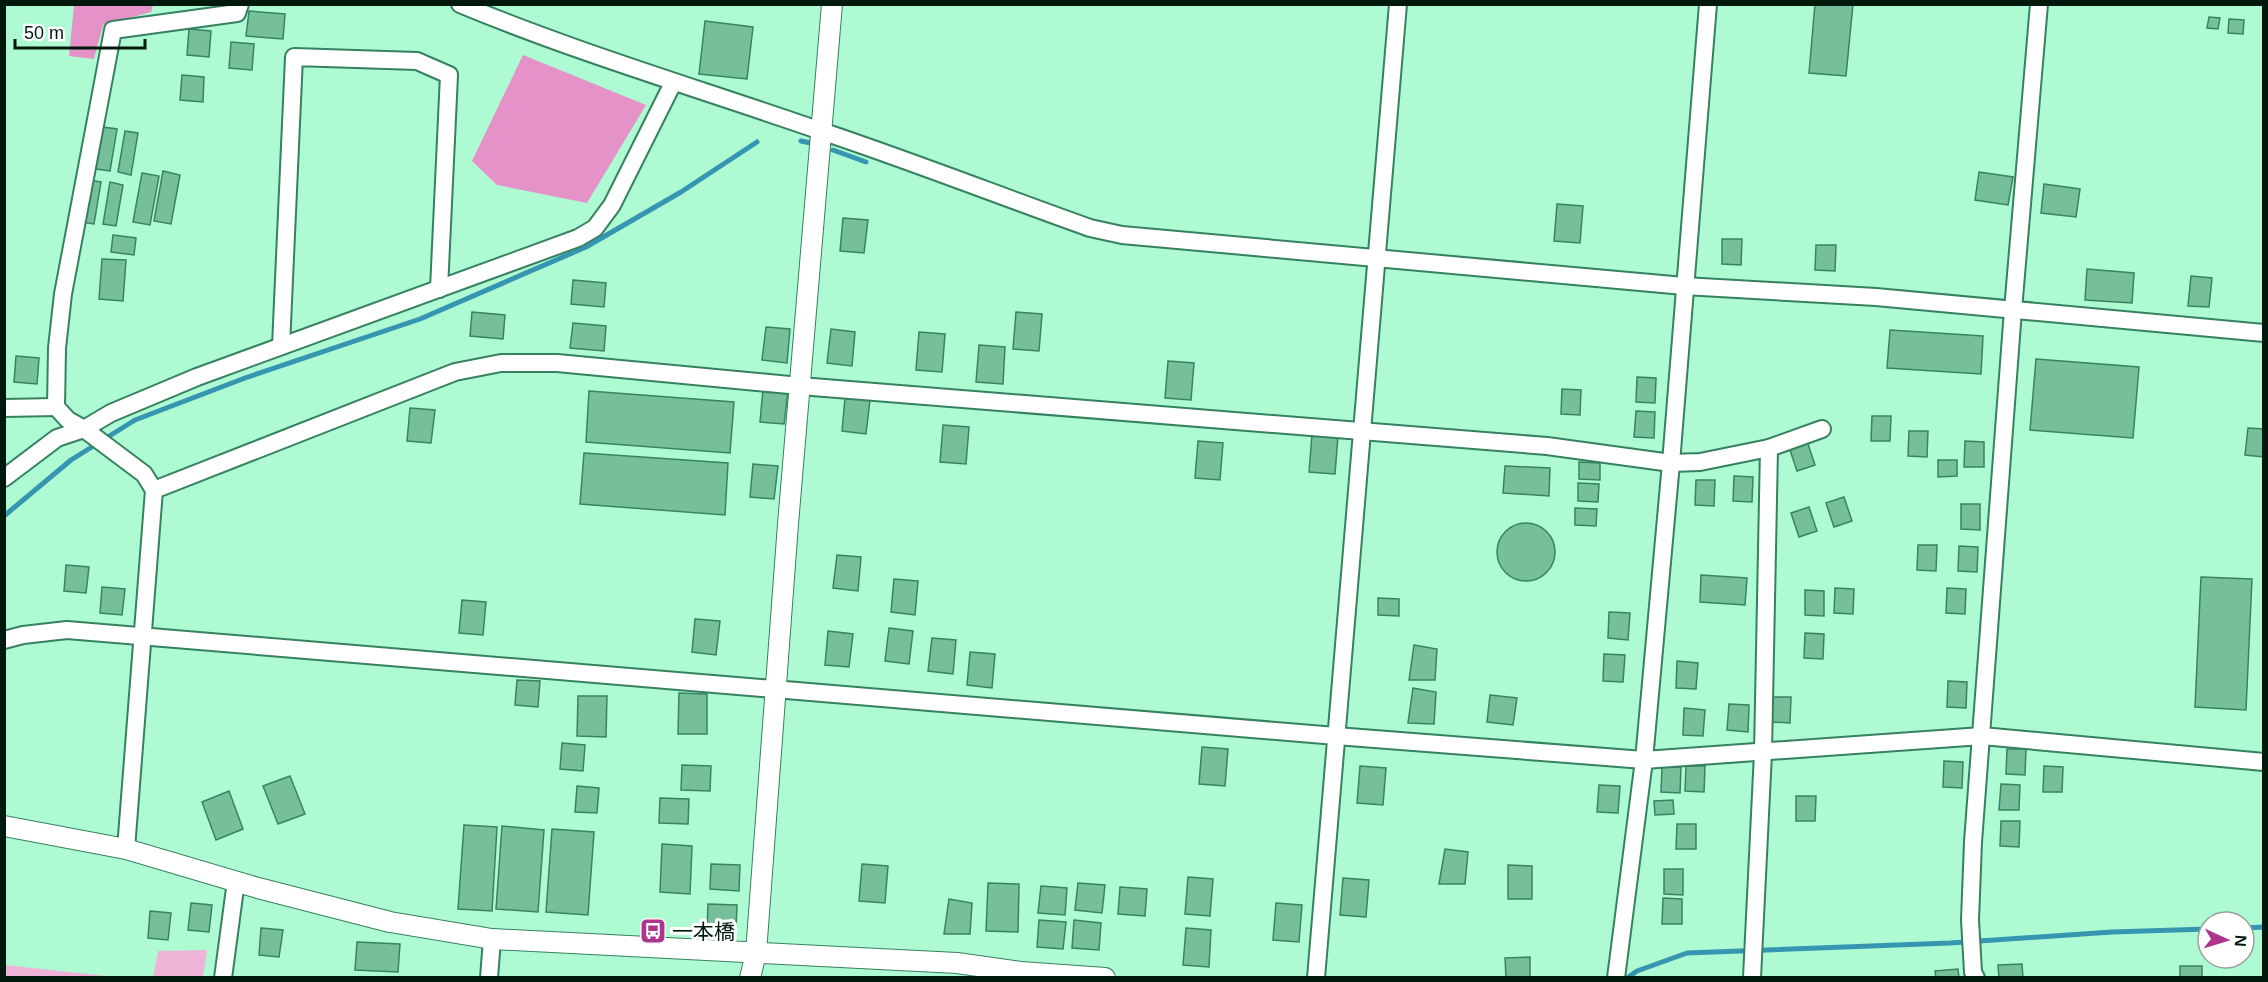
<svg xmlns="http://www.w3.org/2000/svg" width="2268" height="982" viewBox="0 0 2268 982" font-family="Arial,'Noto Sans JP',sans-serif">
<rect width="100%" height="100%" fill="#aefad2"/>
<!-- green -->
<g fill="#efb3d8">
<polygon points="207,950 203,977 153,977 158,951"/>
<polygon points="5,965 115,977 5,977"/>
</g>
<!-- forest -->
<g fill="#e592c8">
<polygon points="74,5 153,5 151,12 103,25 94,59 69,56"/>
<polygon points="523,55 646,105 587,203 497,185 472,161"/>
</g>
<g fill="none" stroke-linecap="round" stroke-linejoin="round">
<!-- stream -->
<g stroke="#3696b2" stroke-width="5">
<polyline points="801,141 811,143"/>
<polyline points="833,150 866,162"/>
<polyline points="4,516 71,460 135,420 245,378 420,319 586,247 681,192 757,142"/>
<polyline points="2244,928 2264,927"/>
<polyline points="1627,978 1637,971 1687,953 1950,943 2112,932 2208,929"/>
</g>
</g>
<!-- building -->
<g fill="#75c09a" stroke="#388461" stroke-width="1.5">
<polygon points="1815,4 1853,4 1846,76 1809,73"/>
<polygon points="249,11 285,14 283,39 246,36"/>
<polygon points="2209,17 2220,18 2218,29 2207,28"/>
<polygon points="2229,19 2244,20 2243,34 2228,33"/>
<polygon points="705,21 753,27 747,79 699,74"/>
<polygon points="189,29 211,31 209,57 187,55"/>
<polygon points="231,42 254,44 252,70 229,68"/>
<polygon points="182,75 204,77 203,102 180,100"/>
<polygon points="103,127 117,129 110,171 96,169"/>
<polygon points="125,131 138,133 131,175 118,172"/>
<polygon points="163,171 180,175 171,224 154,221"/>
<polygon points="1979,172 2013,177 2008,205 1975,200"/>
<polygon points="142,173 159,176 150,225 133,222"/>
<polygon points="88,180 101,182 94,224 81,222"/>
<polygon points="110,182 123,185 116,226 103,224"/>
<polygon points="2044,184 2080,189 2076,217 2041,213"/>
<polygon points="1557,204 1583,206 1580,243 1554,241"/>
<polygon points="843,218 868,220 864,253 840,251"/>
<polygon points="113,235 136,238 134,255 111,252"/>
<polygon points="1722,239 1742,239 1741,265 1722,264"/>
<polygon points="1816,245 1836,245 1835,271 1815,270"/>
<polygon points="102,259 126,260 123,301 99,299"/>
<polygon points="2087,269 2134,273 2132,303 2085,300"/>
<polygon points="2191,276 2212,278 2209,307 2188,306"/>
<polygon points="573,280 606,283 604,307 571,304"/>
<polygon points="472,312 505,315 503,339 470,336"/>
<polygon points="1016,312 1042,314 1039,351 1013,349"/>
<polygon points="573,323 606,326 604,351 570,348"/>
<polygon points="766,327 790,329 787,363 762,360"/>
<polygon points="831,329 855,332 852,366 827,363"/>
<polygon points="1890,330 1983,336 1981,374 1887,368"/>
<polygon points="919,332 945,334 942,372 916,370"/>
<polygon points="979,345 1005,347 1003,384 976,382"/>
<polygon points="16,356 39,358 37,384 14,382"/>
<polygon points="2036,359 2139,367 2133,438 2030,430"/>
<polygon points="1168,361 1194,363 1191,400 1165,398"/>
<polygon points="1637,377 1656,378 1655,403 1636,402"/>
<polygon points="763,389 788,391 784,424 760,422"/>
<polygon points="1562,389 1581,390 1580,415 1561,414"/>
<polygon points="589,391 734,402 730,453 586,442"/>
<polygon points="845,398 870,400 866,434 842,431"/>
<polygon points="410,408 435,410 431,443 407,441"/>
<polygon points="1636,411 1655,412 1654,438 1634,437"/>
<polygon points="1872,416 1891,416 1890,441 1871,441"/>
<polygon points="943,425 969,427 966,464 940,462"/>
<polygon points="2248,428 2264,429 2264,457 2245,455"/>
<polygon points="1909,431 1928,431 1927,457 1908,456"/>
<polygon points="1312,434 1338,436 1335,474 1309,472"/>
<polygon points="1198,441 1223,443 1220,480 1195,478"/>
<polygon points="1807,441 1815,465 1797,471 1789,447"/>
<polygon points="1965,441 1984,442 1984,467 1964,467"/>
<polygon points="584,453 728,463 725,515 580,504"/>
<polygon points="1938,460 1957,460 1957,476 1938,477"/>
<polygon points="1579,462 1600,463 1600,480 1579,479"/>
<polygon points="753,464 778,466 774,499 750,497"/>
<polygon points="1505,466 1550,468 1549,496 1503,493"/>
<polygon points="1734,476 1753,477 1752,502 1733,501"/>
<polygon points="1696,480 1715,480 1714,506 1695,505"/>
<polygon points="1578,483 1599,484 1598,502 1578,501"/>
<polygon points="1844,497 1852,521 1834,527 1826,503"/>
<polygon points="1961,504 1980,504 1980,530 1961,529"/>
<polygon points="1809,507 1817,531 1799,537 1791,513"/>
<polygon points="1575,508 1597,509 1596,526 1575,525"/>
<circle cx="1526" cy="552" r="29"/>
<polygon points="1918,545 1937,545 1936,571 1917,570"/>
<polygon points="1959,546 1978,547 1977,572 1958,571"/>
<polygon points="837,555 861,557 858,591 833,588"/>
<polygon points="66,565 89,567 86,593 64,591"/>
<polygon points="1701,575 1747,578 1745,605 1700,602"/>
<polygon points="2201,577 2252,579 2246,710 2195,707"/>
<polygon points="894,579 918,581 915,615 891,612"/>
<polygon points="102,587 125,589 122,615 100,613"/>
<polygon points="1835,588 1854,589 1853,614 1834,613"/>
<polygon points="1947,588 1966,589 1965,614 1946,613"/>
<polygon points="1805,590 1824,591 1824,616 1805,615"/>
<polygon points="1378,598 1399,599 1399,616 1378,615"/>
<polygon points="462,600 486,602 483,635 459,633"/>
<polygon points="1609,612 1630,613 1628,640 1608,638"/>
<polygon points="695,619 720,621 716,655 692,652"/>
<polygon points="889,628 913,631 909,664 885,661"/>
<polygon points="828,631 853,634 849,667 825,665"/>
<polygon points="1805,633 1824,634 1823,659 1804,658"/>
<polygon points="932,638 956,640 953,674 928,671"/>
<polygon points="1414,645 1437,649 1435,680 1409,680"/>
<polygon points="970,652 995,654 992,688 967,685"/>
<polygon points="1604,654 1625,655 1623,682 1603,681"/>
<polygon points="1677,661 1698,663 1696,689 1676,688"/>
<polygon points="517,680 540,681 538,707 515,705"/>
<polygon points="1948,681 1967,682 1966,708 1947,707"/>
<polygon points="1413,688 1436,692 1434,724 1408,723"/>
<polygon points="679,693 707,694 707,734 678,734"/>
<polygon points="1490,695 1517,698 1513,725 1487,722"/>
<polygon points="578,696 607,696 606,737 577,736"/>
<polygon points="1772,697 1791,697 1790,723 1771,722"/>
<polygon points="1729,704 1749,705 1748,732 1727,730"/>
<polygon points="1684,708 1705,710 1703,736 1683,735"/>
<polygon points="562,743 585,745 583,771 560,769"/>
<polygon points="1202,747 1228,749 1225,786 1199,784"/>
<polygon points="2007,749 2026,749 2025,775 2006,774"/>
<polygon points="1944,761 1963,762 1962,788 1943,787"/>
<polygon points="682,765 711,766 710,791 681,790"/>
<polygon points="1360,766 1386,768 1383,805 1357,803"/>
<polygon points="1686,766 1705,766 1704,792 1685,791"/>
<polygon points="2044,766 2063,767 2062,792 2043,792"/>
<polygon points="1662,767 1681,767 1680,793 1661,792"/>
<polygon points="290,776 305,814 278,824 263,786"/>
<polygon points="2001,784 2020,785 2019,810 1999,810"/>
<polygon points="1599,785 1620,786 1618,813 1597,812"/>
<polygon points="577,786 599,788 597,813 575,812"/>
<polygon points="229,791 243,829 216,840 202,802"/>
<polygon points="1796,796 1816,796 1815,821 1796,821"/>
<polygon points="660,798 689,799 688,824 659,823"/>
<polygon points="1673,800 1674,814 1655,815 1654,801"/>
<polygon points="2001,821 2020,821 2019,847 2000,846"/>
<polygon points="1677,824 1696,824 1696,849 1676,849"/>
<polygon points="464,825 497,827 492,911 458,909"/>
<polygon points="502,826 544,830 538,912 496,909"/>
<polygon points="552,829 594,832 588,915 546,912"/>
<polygon points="662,844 692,846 690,894 660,892"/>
<polygon points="1445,849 1468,852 1465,884 1439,884"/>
<polygon points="711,864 740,865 739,891 710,889"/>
<polygon points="862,864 888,866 885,903 859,901"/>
<polygon points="1508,865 1532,866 1532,899 1508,899"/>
<polygon points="1664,869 1683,869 1683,895 1664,894"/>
<polygon points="1188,877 1213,879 1210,916 1185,914"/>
<polygon points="1343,878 1369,880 1366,917 1340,915"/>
<polygon points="988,883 1019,884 1018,932 986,931"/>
<polygon points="1078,883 1105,885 1102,913 1075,910"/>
<polygon points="1041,886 1067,888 1065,915 1038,913"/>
<polygon points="1120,887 1147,889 1145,916 1118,914"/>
<polygon points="1663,898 1682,899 1682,924 1662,924"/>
<polygon points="949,899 972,903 970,934 944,934"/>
<polygon points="191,903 212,905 209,932 188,930"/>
<polygon points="1276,903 1302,905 1299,942 1273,940"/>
<polygon points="708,904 737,905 736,930 707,929"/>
<polygon points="150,911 171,913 168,940 148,938"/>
<polygon points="1039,920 1066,922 1063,949 1037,947"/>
<polygon points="1074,920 1101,923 1099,950 1072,948"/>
<polygon points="261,928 283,930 279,957 259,955"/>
<polygon points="1186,928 1211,930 1209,967 1183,965"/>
<polygon points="357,942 400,944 398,972 355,970"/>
<polygon points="1530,957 1530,978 1506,978 1505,958"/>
<polygon points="2022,964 2023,978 1999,978 1998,965"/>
<rect x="2180" y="966" width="22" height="12"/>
<polygon points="1958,969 1959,978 1936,978 1935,971"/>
</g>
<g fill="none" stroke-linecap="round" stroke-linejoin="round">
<!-- minor casing -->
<g stroke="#36815f" stroke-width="20">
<g id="minor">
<path d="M460 4C578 53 700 89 821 131 911 161 1000 196 1090 228L1122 235 1684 286 1876 297 2264 333"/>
<polyline points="281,346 294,57 417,61 449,75 439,289"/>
<polyline points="4,408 56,407"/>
<polyline points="4,478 57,438 84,429 111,413 197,377 578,238 595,228 612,205 673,83"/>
<polyline points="154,490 144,474 84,429 68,420 56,407 57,348 63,294 113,30 237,13 240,4"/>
<polyline points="4,640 23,635 67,630 1336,736 1644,760 1982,736 2264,762"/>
<polyline points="126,849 154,490 455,372 501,363 557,363 800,386 1547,446 1671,463 1700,462 1769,448 1822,429"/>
<polyline points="223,978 236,881"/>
<polyline points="489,978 492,939"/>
<polyline points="1316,978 1398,4"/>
<polyline points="1616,978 1644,760 1671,463 1708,4"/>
<polyline points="1752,978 1763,753 1769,448"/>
<polyline points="1976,978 1973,972 1970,920 1973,842 2013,310 2039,4"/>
</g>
</g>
<!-- tertiary casing -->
<g stroke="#36815f" stroke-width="22">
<g id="tertiary">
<polyline points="4,826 126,849 258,888 390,922 492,939 957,963 1021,972 1105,978"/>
<polyline points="750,978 756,953 788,524 832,4"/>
</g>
</g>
<!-- minor -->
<use href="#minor" stroke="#fff" stroke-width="16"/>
<!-- tertiary -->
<use href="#tertiary" stroke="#fff" stroke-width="20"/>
</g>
<!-- icons -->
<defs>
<g id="bus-square" transform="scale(1.35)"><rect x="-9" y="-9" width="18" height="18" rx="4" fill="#ad358b" stroke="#fff"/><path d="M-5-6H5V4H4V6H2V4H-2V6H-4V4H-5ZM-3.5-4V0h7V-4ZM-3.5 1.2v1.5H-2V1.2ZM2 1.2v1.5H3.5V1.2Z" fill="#fff"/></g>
</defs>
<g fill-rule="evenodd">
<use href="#bus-square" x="653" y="931"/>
</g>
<g text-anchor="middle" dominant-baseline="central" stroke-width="6" stroke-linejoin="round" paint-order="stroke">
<!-- poi labels -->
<g font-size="21" fill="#00190c" stroke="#fff" text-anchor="start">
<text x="672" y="931">一本橋</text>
</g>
</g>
<!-- border -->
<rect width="2268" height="982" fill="none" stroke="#00190c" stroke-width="12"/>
<!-- north arrow -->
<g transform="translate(2226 940) rotate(94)"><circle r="28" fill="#ffffff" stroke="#99a39e" stroke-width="1.5"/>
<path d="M0-4.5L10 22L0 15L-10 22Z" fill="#ad358b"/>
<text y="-9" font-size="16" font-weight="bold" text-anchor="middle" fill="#00190c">N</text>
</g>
<!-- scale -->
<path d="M15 39v9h130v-9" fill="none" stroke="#00190c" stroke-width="3"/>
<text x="24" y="39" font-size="18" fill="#00190c" stroke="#ffffff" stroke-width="4.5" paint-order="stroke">50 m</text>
</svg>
